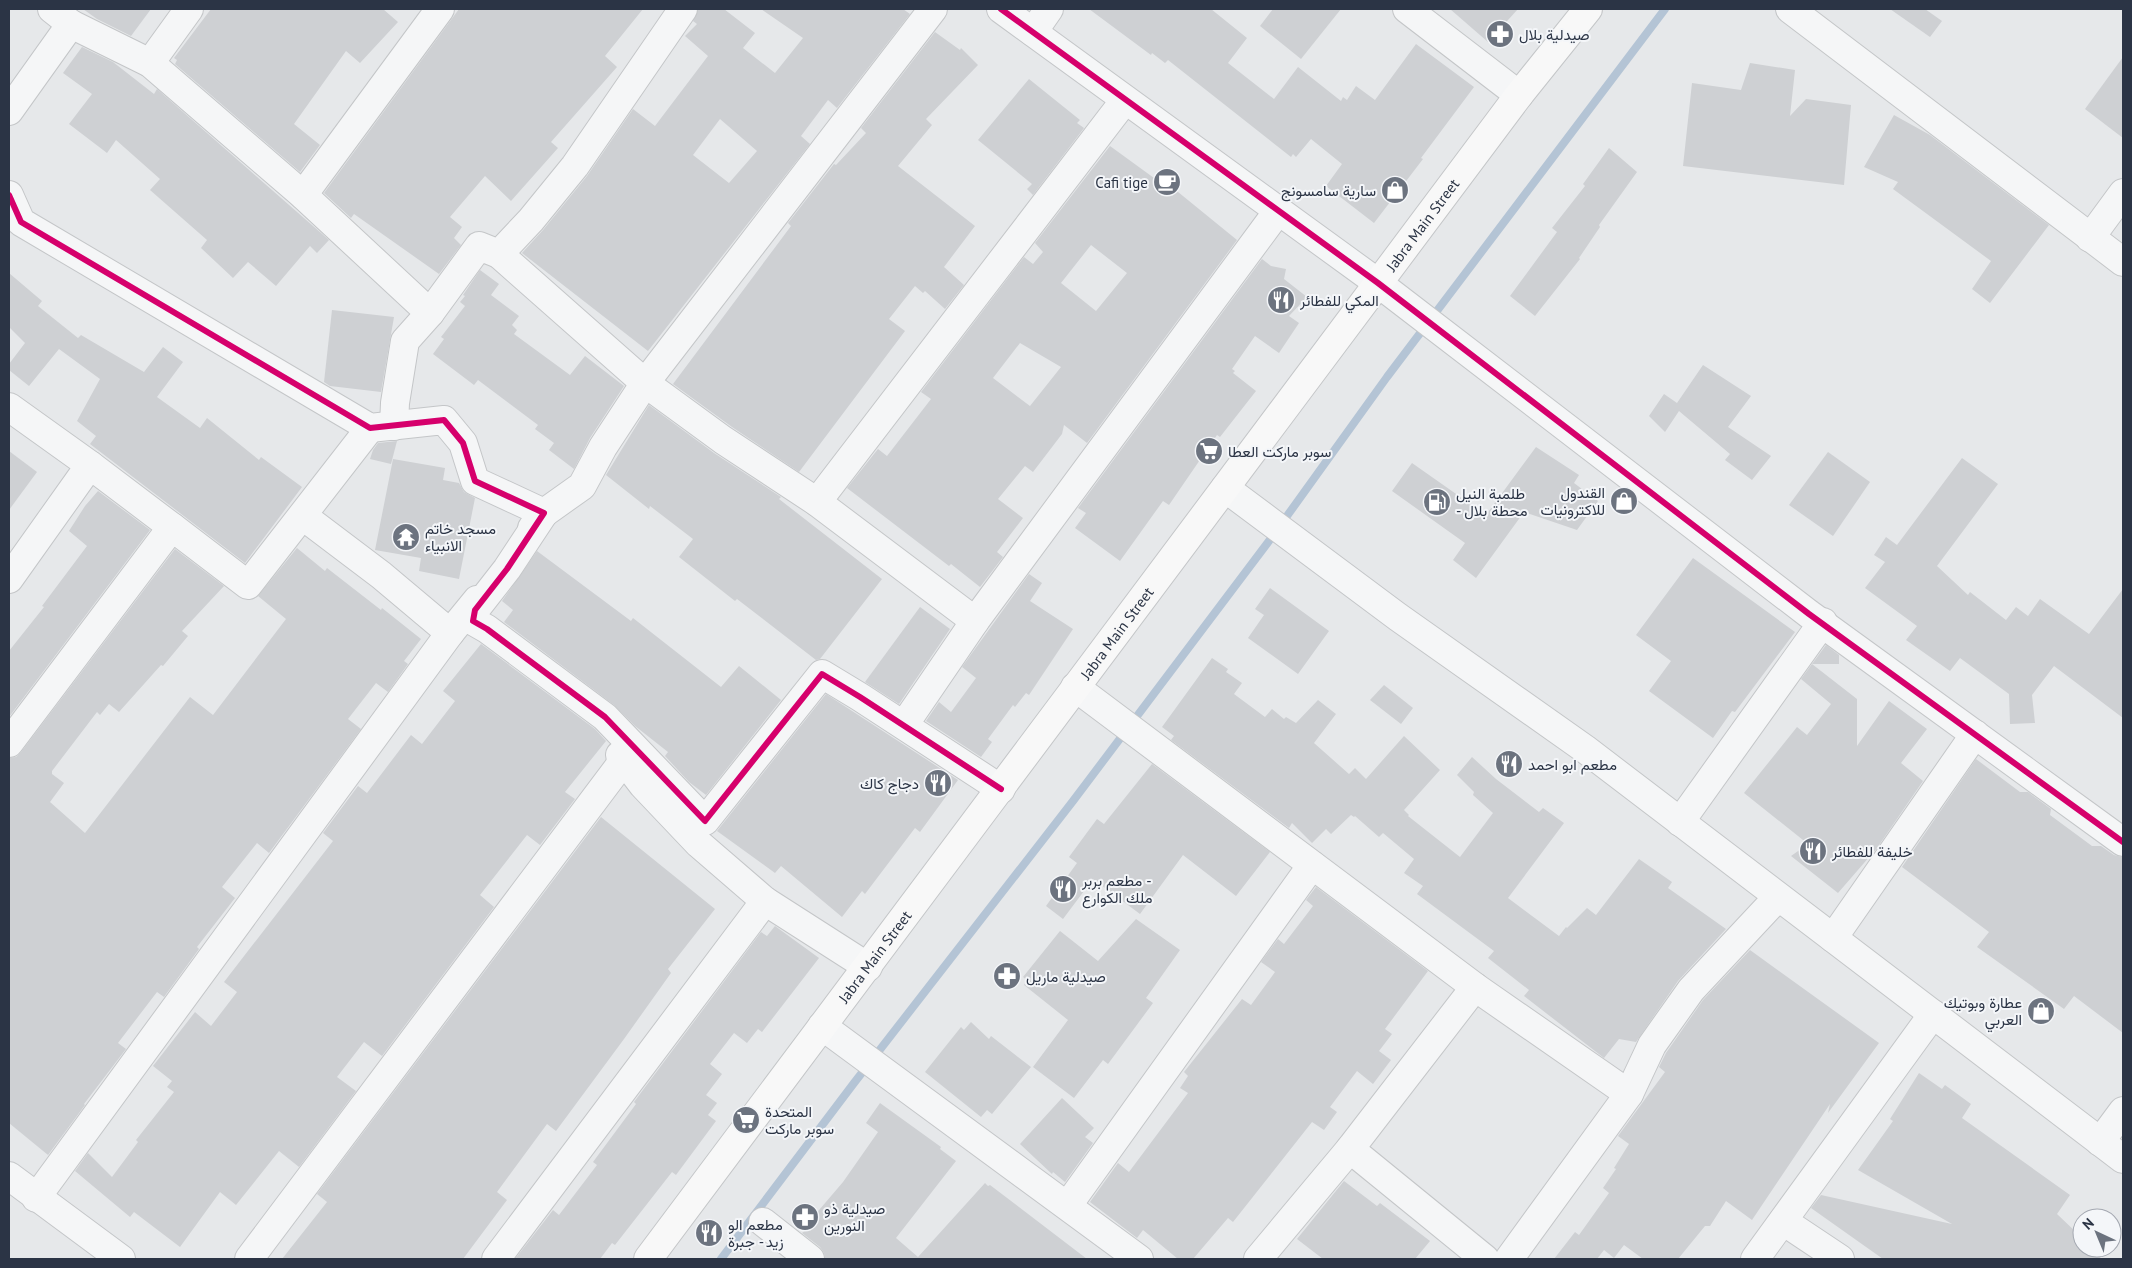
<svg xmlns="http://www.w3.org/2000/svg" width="2132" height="1268" viewBox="0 0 2132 1268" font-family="'PT Sans',Vazirmatn,sans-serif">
<rect width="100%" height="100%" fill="#e6e8ea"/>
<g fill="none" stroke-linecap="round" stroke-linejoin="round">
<!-- stream -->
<polyline stroke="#b4c4d5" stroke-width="8" points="721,1259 854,1083 1073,801 1269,541 1387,377 1665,9"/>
</g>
<!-- building -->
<g fill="#ced0d3" fill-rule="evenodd">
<polygon points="83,9 151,9 131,36 97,19"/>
<polygon points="211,9 383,9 398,22 360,63 346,51 294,124 320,145 300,172 175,64 177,60 174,58"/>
<polygon points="459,9 643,9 605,56 617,67 551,142 558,148 511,201 485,176 450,217 462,227 454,238 461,245 439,274 354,214 351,218 324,193"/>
<path d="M698 9H724L755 33 743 48 775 73 803 38 761 9H903L910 14 837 108 828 100 801 136 810 144 648 351 522 253 543 230 587 176 633 109 655 126 708 56 685 36 697 24 693 21ZM720 119 757 151 729 183 693 155Z"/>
<polygon points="1089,9 1211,9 1247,38 1228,63 1274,99 1298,67 1341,101 1343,97 1347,100 1356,86 1375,100 1416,44 1474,87 1421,158 1423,159 1374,223 1326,186 1342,164 1311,139 1296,157 1293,154 1291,157 1168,60 1165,63 1152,53 1151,55"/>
<polygon points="1273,9 1341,9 1301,59 1260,26"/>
<polygon points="1450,9 1518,9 1488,42"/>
<polygon points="1890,9 1925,9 1942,21 1930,37"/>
<polygon points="935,32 960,50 961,48 978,65 926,119 932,125 898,166 975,226 944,267 964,285 945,309 925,291 923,293 915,286 889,319 905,331 799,472 732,427 673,384 791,226 788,223 834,164 836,165 866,133 861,128"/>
<polygon points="82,47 113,62 154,94 157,89 329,240 317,253 310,246 276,286 248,262 233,278 201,248 207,240 150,190 160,179 116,140 107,153 69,124 92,94 63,73"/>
<polygon points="2123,57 2123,138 2085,109"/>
<polygon points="1750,63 1795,70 1790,116 1806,99 1851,105 1844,185 1683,166 1692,83 1741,90"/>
<polygon points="1029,79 1080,120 1077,123 1084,128 1033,195 1027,189 1032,184 978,140"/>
<polygon points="1894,115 1930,135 2049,225 1990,303 1972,289 1991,261 1893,189 1898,182 1864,167"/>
<path d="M1110 146 1165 186 1167 183 1237 240 1087 443 1064 425 1062 434 1033 472 1025 466 998 499 1023 518 997 552 1003 557 980 587 951 564 949 566 847 488 878 449 887 456 931 399 921 392 1024 257 1033 264 1043 252 1035 243ZM1091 245 1127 273 1096 311 1061 283ZM1020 343 1061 367 1030 406 993 378Z"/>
<polygon points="1609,148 1637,172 1599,225 1600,227 1579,258 1580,259 1535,316 1510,296 1557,232 1552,228 1585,186 1583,184"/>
<polygon points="1262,259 1271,266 1286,269 1284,279 1307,297 1289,316 1299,323 1279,353 1255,336 1232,369 1235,371 1233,373 1256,391 1220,437 1217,435 1169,505 1163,501 1120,561 1075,528 1086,513 1078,508"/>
<polygon points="480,270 499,284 491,295 519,316 512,325 517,330 514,334 570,375 585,356 624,386 590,438 574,469 549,450 554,443 535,429 538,425 478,380 474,385 433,354 444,339 441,337 465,306 460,302 465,296 463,295"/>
<polygon points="9,273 42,301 38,306 78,338 81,335 144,372 163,347 183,362 157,397 200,428 207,418 259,460 261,457 302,487 245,563 90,444 96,436 77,421 100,379 59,349 29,386 9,370 9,364 25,343 9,327"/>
<polygon points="332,310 394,317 381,392 330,386 324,382"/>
<polygon points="1703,365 1751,396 1728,427 1771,456 1752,480 1725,460 1730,454 1679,411 1665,432 1649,416 1664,394 1677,403"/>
<polygon points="649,405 714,453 781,497 779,499 882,579 820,659 816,660 737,599 735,601 679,557 693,539 650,506 649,509 606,475"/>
<polygon points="397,441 391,464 370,459 373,450 378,443"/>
<polygon points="1536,447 1579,475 1574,483 1598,501 1577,530 1524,512 1476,578 1453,560 1465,543 1392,491 1412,463 1486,515"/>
<polygon points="9,451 37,472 9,510"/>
<polygon points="1828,452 1870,482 1833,536 1789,505"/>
<polygon points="1962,458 1998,484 1937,566 1968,595 1970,592 2006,620 2016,607 2028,616 2040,599 2089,634 2123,589 2123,718 2054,666 2032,695 2035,723 2010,724 2009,694 1960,658 1950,671 1906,640 1917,626 1865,588 1885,562 1874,555 1886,537 1897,545"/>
<polygon points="393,459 445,468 443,480 459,483 464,492 475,498 459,579 419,571 421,558 375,550"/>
<polygon points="98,491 150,530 9,717 9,651 44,607 42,606 87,546 69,531 85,506"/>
<polygon points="297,548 325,571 327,568 381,610 382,608 421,639 404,661 408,664 388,692 376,683 348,719 361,729 269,853 257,843 222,887 235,898 197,947 199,949 164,997 157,992 118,1043 126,1049 84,1104 85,1105 48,1155 9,1123 9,758 16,757 21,752 175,549 224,586 182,631 188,636 163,666 161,665 119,712 109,704 100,715 97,712 52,771 52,774 64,783 50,802 85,833 190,697 213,715 286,619 258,596"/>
<polygon points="537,551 631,621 633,618 721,687 739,666 781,700 706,795 689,782 665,756 668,752 635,726 614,705 504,622 513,610 502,601"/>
<polygon points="1693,558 1795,632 1735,712 1732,711 1713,738 1649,691 1671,661 1636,635"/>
<polygon points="1029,574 1042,583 1030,601 1073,629 1029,695 1026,693 1015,707 1013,705 988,739 992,742 981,757 926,721 939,702 951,712 976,678 962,667"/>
<polygon points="1270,588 1329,631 1298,674 1248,638 1264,615 1255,609"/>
<polygon points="920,607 950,629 899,704 865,682"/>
<polygon points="481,644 595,729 606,741 565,792 575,799 540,845 527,835 480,895 494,907 382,1056 364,1042 337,1077 356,1091 299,1167 279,1151 236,1205 220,1192 180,1247 134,1212 130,1217 75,1171 88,1153 112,1177 138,1142 136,1140 174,1092 167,1087 172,1081 153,1066 195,1012 211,1026 237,992 224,982 333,841 323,833 358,786 367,793 411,735 422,744 455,701 443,691"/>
<polygon points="1826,645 1839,655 1839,664 1812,664"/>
<polygon points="1212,658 1228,669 1226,672 1242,683 1234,694 1265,717 1272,709 1284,719 1286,717 1296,723 1318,700 1336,714 1314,743 1349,774 1355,768 1366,779 1404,736 1440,770 1404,810 1409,815 1408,816 1460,857 1493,813 1473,795 1474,792 1457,775 1472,757 1496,779 1539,812 1543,808 1564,823 1508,898 1559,936 1566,927 1567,928 1587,908 1596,915 1639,859 1672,882 1668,888 1726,929 1678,981 1636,1042 1619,1039 1604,1058 1524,996 1529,990 1488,958 1494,951 1417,894 1423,886 1404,873 1414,859 1383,833 1379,837 1355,816 1354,817 1351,815 1331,834 1326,829 1312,843 1292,823 1289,828 1171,740 1174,736 1162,727"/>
<polygon points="1812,664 1857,699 1857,746 1889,701 1927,729 1901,763 1923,781 1877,848 1838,893 1791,856 1808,844 1744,793 1797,727 1807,735 1831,704 1801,679"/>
<polygon points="1384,685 1413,708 1401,724 1370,700"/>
<polygon points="826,694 958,780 920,832 915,828 865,894 862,891 842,917 781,866 775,873 717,831"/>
<polygon points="1976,759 2020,792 2028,792 2051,809 2050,815 2092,846 2101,846 2114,855 2122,857 2123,1033 2074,996 2064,1009 1977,947 1989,932 1902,867"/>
<polygon points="1152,764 1270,852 1236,896 1183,855 1140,914 1093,879 1063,919 1046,906 1077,863 1069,857 1097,819 1104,824"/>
<polygon points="601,817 715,909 668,969 671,973 624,1039 556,1131 547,1124 497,1192 507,1200 463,1259 282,1259 327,1202 317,1194"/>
<polygon points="1316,887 1428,971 1385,1029 1392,1034 1379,1051 1391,1060 1373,1084 1357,1071 1330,1107 1337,1112 1324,1130 1312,1122 1233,1222 1228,1218 1193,1259 1178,1259 1143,1230 1137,1238 1090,1202 1118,1163 1129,1172 1188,1093 1180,1088 1188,1076 1184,1072 1242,999 1251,1005 1275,972 1261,962 1278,939 1284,944 1313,906 1306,900"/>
<polygon points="1136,919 1180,950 1146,998 1153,1003 1108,1064 1103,1060 1074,1098 1033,1067 1068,1020 1024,985 1027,980 1023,977 1060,931 1098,961"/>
<polygon points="775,926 819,958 762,1032 758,1029 747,1043 734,1033 710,1064 722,1074 706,1095 717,1103 708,1115 716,1121 676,1175 672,1172 615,1245 612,1243 600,1259 515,1259 553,1210 559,1215 597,1165 593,1162 636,1104 634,1102 761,932 767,936"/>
<polygon points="1750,950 1879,1043 1828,1113 1830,1104 1752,1220 1726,1201 1710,1226 1705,1226 1678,1259 1643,1259 1624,1245 1614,1258 1604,1250 1597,1259 1554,1259 1575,1232 1579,1235 1609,1193 1603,1188 1616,1169 1614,1168 1629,1144 1618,1136 1665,1072 1659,1067 1666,1053 1703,1000"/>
<polygon points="971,1022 989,1039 991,1036 1031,1067 992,1114 987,1110 981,1117 925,1072 961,1027 964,1030"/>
<polygon points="1919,1073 1942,1089 1945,1085 1971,1104 1962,1118 2070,1195 2057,1214 2078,1234 2082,1235 2082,1248 2108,1248 2099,1259 1883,1259 1811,1208 1821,1195 1952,1224 1858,1170 1893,1121 1890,1119"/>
<polygon points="1062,1098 1094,1128 1085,1137 1093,1143 1065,1182 1053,1172 1052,1174 1020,1144"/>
<polygon points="880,1103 941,1147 940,1149 956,1161 896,1238 918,1257 985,1183 988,1186 990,1185 1087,1259 825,1259 824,1253 820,1247 802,1233 807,1229 808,1223 843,1182 878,1132 866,1123"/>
<polygon points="1344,1181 1377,1206 1380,1203 1430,1241 1415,1259 1323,1259 1297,1239"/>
</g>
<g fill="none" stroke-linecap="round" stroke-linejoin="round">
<!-- minor casing -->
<g stroke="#c4c6c8" stroke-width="30">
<g id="minor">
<polyline points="52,9 71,24 150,63 303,195 430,313"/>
<polyline points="1407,9 1519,95"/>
<polyline points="1790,9 2123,262"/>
<polyline points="1033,32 1049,9"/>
<polyline points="150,63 189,9"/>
<polyline points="9,111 71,24"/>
<polyline points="9,195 21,222 370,428 444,420 463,443 475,481 544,513 507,569 475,610 473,621 487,629 605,717 705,821 822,674 860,697 1001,789"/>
<polyline points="303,195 440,9"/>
<polyline points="2090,238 2123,193"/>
<polyline points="499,254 645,383 723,440 817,502 975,621"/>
<polyline points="1378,283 1809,614 2123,842"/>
<polyline points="9,407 90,465 172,527"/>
<polyline points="394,426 395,403 405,341 430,313 479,246 499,254 531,220 575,166 683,9"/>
<polyline points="817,502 1125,100"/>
<polyline points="303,516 381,575 450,633"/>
<polyline points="532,528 544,513 582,486 603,447 645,383 933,9"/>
<polyline points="9,579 90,465"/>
<polyline points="1075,687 1475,987 1629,1094"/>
<polyline points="904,725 975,621 1278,211"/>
<polyline points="9,743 172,527 248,585 370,428"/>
<polyline points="620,755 643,785 699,844 765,901 868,967"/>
<polyline points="1680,822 1823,622"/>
<polyline points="1833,938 1975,734"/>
<polyline points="822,1026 1139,1259"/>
<polyline points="2100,1142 2123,1111"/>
<polyline points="1350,1149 1485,1259"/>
<polyline points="36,1198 450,633 477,600"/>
<polyline points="1068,1205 1312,865"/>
<polyline points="1783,1221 1840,1259"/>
<polyline points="763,1222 810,1259"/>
<polyline points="249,1259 624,760"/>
<polyline points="496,1259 765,901"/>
<polyline points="1258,1259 1350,1149 1475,987"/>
<polyline points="1509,1259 1629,1094 1652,1045 1691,990 1778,897"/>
<polyline points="1755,1259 1933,1014"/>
</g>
</g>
<!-- tertiary casing -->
<g stroke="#c4c6c8" stroke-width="30">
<g id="tertiary">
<polyline points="1001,9 1378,283"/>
<polyline points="1225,488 1398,617 1585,749 2123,1159"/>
<polyline points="9,1176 121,1259"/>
</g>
</g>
<!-- secondary casing -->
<g stroke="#c4c6c8" stroke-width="30">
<g id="secondary">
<path id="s1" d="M648 1259 1519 95 1588 9"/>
</g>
</g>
<!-- minor -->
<use href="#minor" stroke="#f5f6f7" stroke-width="28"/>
<!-- tertiary -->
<use href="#tertiary" stroke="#f5f6f7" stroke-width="28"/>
<!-- secondary -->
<use href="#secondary" stroke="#f8f8f8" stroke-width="28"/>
<!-- cycleway casing -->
<g stroke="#f4f6f9" stroke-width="9">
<g id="cycleway">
<polyline points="1001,9 1378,283 1809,614 2123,842"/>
<polyline points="9,195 21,222 370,428 444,420 463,443 475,481 544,513 507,569 475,610 473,621 487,629 605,717 705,821 822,674 860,697 1001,789"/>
</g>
</g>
<!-- cycleway -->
<use href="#cycleway" stroke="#d6006c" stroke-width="6"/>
</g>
<!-- icons -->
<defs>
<g id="pharmacy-disc" transform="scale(1.4375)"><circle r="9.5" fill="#6c737f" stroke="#f4f6f9"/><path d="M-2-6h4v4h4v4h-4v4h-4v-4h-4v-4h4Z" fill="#fff"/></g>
<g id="cafe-disc" transform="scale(1.4375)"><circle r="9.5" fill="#6c737f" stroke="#f4f6f9"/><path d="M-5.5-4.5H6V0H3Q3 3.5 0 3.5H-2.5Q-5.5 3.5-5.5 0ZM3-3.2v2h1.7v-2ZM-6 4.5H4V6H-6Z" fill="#fff"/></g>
<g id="shop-disc" transform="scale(1.4375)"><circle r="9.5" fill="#6c737f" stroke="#f4f6f9"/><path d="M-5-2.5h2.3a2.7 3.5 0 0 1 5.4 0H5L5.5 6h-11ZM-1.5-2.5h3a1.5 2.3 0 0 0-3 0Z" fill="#fff"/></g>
<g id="restaurant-disc" transform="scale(1.4375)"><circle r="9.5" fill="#6c737f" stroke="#f4f6f9"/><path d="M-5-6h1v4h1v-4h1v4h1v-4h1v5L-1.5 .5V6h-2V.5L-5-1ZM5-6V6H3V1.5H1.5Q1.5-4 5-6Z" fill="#fff"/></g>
<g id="supermarket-disc" transform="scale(1.4375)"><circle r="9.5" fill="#6c737f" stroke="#f4f6f9"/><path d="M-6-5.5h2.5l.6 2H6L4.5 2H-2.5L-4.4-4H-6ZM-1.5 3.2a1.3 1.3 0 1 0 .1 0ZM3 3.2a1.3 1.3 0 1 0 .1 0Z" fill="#fff"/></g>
<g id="fuel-disc" transform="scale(1.4375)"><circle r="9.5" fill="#6c737f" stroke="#f4f6f9"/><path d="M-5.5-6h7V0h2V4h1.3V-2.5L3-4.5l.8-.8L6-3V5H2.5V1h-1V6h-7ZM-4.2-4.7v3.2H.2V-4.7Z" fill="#fff"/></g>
<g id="temple-disc" transform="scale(1.4375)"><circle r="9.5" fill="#6c737f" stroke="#f4f6f9"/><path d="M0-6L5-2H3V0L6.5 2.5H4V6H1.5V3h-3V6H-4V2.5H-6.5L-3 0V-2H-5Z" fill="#fff"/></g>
</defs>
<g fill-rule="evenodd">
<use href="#pharmacy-disc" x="1500" y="34"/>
<use href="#cafe-disc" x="1167" y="182"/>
<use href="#shop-disc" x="1395" y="190"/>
<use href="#restaurant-disc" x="1281" y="300"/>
<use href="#supermarket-disc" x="1209" y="451"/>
<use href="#shop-disc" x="1624" y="501"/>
<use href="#fuel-disc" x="1437" y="502"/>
<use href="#temple-disc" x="406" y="537"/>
<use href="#restaurant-disc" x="1509" y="764"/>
<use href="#restaurant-disc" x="938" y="783"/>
<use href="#restaurant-disc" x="1813" y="851"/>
<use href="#restaurant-disc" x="1063" y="889"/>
<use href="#pharmacy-disc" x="1007" y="976"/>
<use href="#shop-disc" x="2041" y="1011"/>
<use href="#supermarket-disc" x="746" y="1120"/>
<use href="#pharmacy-disc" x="805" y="1217"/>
<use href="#restaurant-disc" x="709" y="1233"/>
</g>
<g text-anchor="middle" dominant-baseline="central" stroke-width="4" stroke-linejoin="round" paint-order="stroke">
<!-- poi labels -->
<g font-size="15" fill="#2b3445" stroke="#f4f6f9" text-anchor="start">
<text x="1519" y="34">صيدلية بلال</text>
<text x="1148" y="182" text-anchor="end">Cafi tige</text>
<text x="1376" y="190" text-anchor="end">سارية سامسونج</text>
<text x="1300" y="300">المكي للفطائر</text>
<text x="1228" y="451">سوبر ماركت العطا</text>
<text x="1605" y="492" text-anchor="end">القندول<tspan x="1605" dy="17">للاكترونيات</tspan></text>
<text x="1456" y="493">طلمبة النيل<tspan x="1456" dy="17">- محطة بلال</tspan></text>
<text x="425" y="528">مسجد خاتم<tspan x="425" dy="17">الانبياء</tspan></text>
<text x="1528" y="764">مطعم ابو احمد</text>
<text x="919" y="783" text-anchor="end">دجاج كاك</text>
<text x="1832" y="851">خليفة للفطائر</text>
<text x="1082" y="880">مطعم بربر -<tspan x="1082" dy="17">ملك الكوارع</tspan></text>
<text x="1026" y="976">صيدلية ماريل</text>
<text x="2022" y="1002" text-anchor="end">عطارة وبوتيك<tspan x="2022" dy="17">العربي</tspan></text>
<text x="765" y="1111">المتحدة<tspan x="765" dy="17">سوبر ماركت</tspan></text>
<text x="824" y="1208">صيدلية ذو<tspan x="824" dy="17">النورين</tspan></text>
<text x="728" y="1224">مطعم الو<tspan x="728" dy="17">زيد - جبرة</tspan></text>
</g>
<!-- street labels -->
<g font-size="15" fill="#2b3445" stroke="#f4f6f9">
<text stroke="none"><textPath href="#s1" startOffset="1292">Jabra Main Street</textPath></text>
<text stroke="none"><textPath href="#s1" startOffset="782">Jabra Main Street</textPath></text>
<text stroke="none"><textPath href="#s1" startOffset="378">Jabra Main Street</textPath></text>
</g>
</g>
<!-- border -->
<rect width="2132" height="1268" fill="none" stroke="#2b3445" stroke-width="20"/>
<!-- north arrow -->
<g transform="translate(2097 1233) rotate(316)"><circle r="24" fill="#f4f6f9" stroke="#a4a8b1"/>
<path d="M0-4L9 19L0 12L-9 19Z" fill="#6c737f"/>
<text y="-8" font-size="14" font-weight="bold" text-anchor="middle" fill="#2b3445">N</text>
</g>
</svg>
